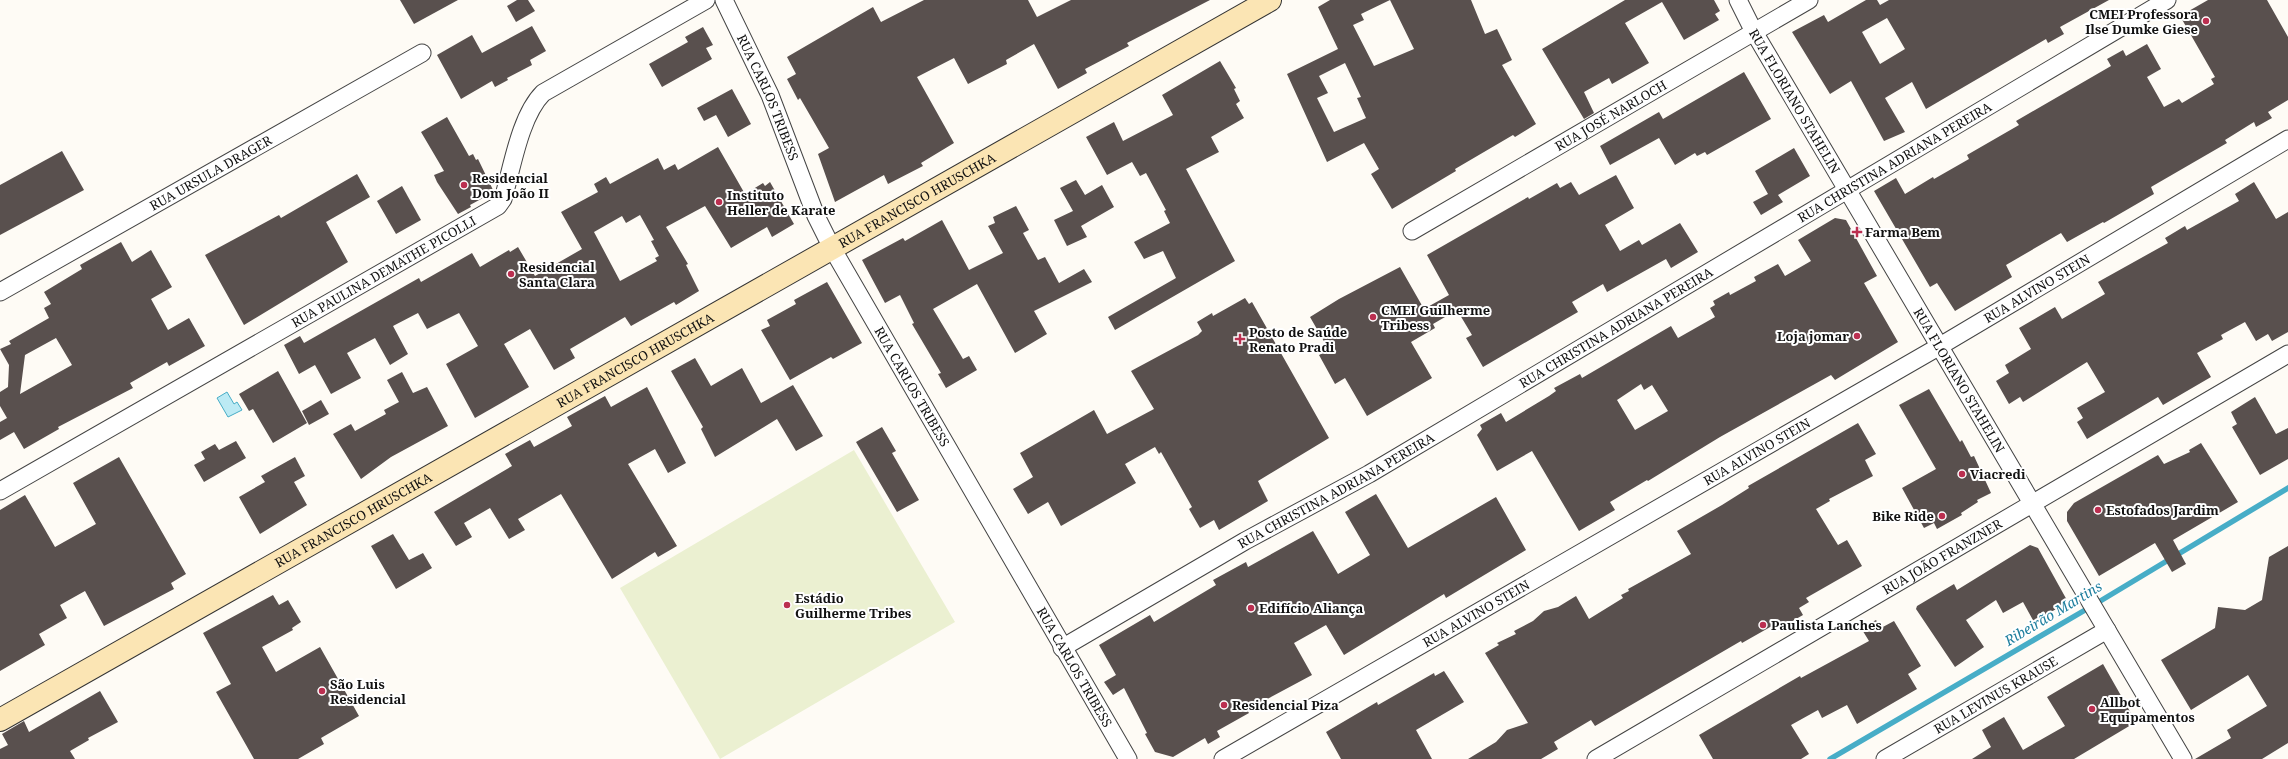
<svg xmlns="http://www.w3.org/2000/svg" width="2288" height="759" viewBox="0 0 2288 759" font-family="'Noto Serif',serif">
<rect width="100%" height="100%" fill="#fefbf5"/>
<!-- pitch -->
<polygon fill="#ebf0d1" points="854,450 955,622 720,759 620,588"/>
<!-- water -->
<polygon fill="#bceaf4" stroke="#47adc7" points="227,392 234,404 237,402 242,410 228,417 217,398"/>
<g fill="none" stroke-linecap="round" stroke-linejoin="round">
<!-- stream -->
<polyline stroke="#47adc7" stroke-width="5.5" points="1830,759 2092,606 2288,488"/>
</g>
<!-- building -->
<g fill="#59504e" fill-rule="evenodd">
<polygon points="400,0 458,0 414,24"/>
<polygon points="517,0 528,0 535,11 516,22 507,6"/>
<polygon points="924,0 1028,0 1037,17 1071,0 1210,0 1127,43 1129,46 1085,69 1087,73 1058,89 1034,44 1006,60 1007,64 968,84 954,58 917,77 954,143 921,163 923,166 888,184 884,175 835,202 818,154 829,148 800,98 798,100 787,79 796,74 787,57 873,7 881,22"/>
<path d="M1330 0H1471L1485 34 1497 29 1512 60 1502 65 1536 124 1515 137 1513 135 1455 169 1456 171 1392 209 1371 174 1379 169 1364 143 1327 162 1287 74 1338 49 1318 7ZM1390 0 1414 49 1374 66 1353 25 1364 20 1361 14ZM1345 63 1361 97 1357 98 1366 118 1334 132 1317 98 1328 93 1319 76Z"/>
<polygon points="1625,0 1714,0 1720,11 1715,14 1719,20 1684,40 1662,2 1625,23 1649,63 1612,84 1609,78 1584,92 1594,113 1584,119 1542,49"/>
<path d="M1866 0H1877L1880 5 1889 0H2109L2060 27 2064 34 2048 43 2046 39 1926 109 1912 82 1885 98 1905 132 1884 141 1851 81 1830 94 1792 32 1824 15 1828 22ZM1887 18 1905 49 1880 64 1862 32Z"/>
<polygon points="2208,0 2267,0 2288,37 2288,100 2268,112 2272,118 2256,127 2254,122 2225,140 2227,143 2151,187 2154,194 2104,223 2103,222 2067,242 2061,233 2006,265 2012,277 1955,311 1937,283 1930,287 1874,191 1896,178 1905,194 1933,177 1934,179 1969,159 1967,155 2019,125 2016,121 2111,66 2107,59 2123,50 2126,56 2147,44 2161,69 2147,77 2164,107 2179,99 2182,103 2214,84 2211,79 2215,77 2180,16"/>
<polygon points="532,26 546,51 530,60 532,65 507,78 508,80 495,87 492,81 461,99 437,55 472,35 482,53"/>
<polygon points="703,27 713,45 706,48 712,59 662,87 649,64 688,42 685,37"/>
<polygon points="1220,61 1236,88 1234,89 1240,101 1236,104 1244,118 1211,137 1219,152 1186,169 1235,261 1115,330 1108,317 1176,278 1163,251 1144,259 1134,242 1170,223 1164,211 1166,210 1146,173 1140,176 1132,162 1107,175 1086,137 1114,122 1123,141 1173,115 1162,95"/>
<polygon points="1744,72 1771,119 1707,155 1705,152 1697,156 1695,153 1675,165 1659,138 1610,165 1600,146 1659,112 1663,119"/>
<polygon points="732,89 751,124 728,137 716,115 704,121 697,108"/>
<polygon points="447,117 469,156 473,154 476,160 478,159 494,192 470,205 471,207 458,214 437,182 434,175 444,171 421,132"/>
<path d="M718 147 745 194 763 183 765 186 770 182 794 224 772 237 767 227 731 248 705 206 666 227 688 264 686 265 699 291 676 305 674 302 631 326 625 317 570 349 575 358 554 370 530 329 504 344 529 387 475 418 446 364 478 346 459 313 427 329 418 313 393 326 408 354 390 365 375 338 347 353 361 378 331 394 315 365 299 374 284 345 300 336 304 343 419 278 421 282 472 253 480 267 509 250 510 252 518 247 535 276 582 249 561 212 598 192 594 184 606 177 610 184 658 158 664 170 675 164 678 170ZM640 215 654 240 651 241 659 256 655 258 657 261 620 281 594 232 622 216 626 223Z"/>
<polygon points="1794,148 1810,176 1778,195 1783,202 1761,215 1753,202 1768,194 1755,171"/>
<polygon points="62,151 84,190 0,235 0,185"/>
<polygon points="357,174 370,197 326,222 348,262 244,325 205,255 279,215 281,218"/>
<polygon points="1616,175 1634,208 1605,225 1620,251 1639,240 1642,245 1680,223 1698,252 1671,268 1666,259 1607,292 1603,284 1572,302 1578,312 1483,367 1466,338 1472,335 1457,310 1433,324 1435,328 1411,342 1432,378 1367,416 1345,378 1335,384 1319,355 1329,350 1310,317 1339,299 1400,267 1424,309 1449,295 1427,255 1528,197 1529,199 1557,183 1560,188 1571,182 1579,195"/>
<polygon points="1076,180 1085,195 1102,185 1114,207 1081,226 1087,237 1067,246 1054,220 1073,211 1060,188"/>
<polygon points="2254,182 2276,219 2288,212 2288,332 2272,341 2268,334 2256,341 2245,322 2221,335 2223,339 2197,353 2211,377 2163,405 2158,397 2087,439 2077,422 2083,418 2077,408 2105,392 2087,362 2023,402 2020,397 2009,404 1996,381 2009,373 2005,365 2031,349 2019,328 2055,307 2062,319 2105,294 2098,282 2168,243 2165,238 2185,226 2187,230 2239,201 2235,194"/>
<polygon points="402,186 421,220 396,234 377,201"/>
<polygon points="1016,206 1029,230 1023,233 1038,260 1045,257 1059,283 1084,269 1092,282 1034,311 1047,334 1015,353 977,284 933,309 963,359 969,356 977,370 946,388 938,374 941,373 912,324 914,323 900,295 885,303 862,260 903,238 905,241 942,220 969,270 1003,253 988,226 995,223 993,217"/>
<path d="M1835 218 1846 220 1877 276 1864 283 1898 342 1835 380 1831 375 1720 437 1648 481 1647 480 1610 502 1615 510 1579 531 1532 451 1497 471 1477 435 1482 429 1480 425 1501 413 1506 422 1549 396 1556 391 1554 388 1580 374 1582 378 1671 326 1678 338 1715 317 1710 308 1715 305 1713 301 1729 292 1730 295 1756 281 1754 277 1778 264 1785 276 1811 261 1798 240ZM1641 384 1644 390 1652 385 1668 411 1635 430 1617 400Z"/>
<path d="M121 242 132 262 151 250 172 287 151 299 168 330 189 318 205 346 169 366 167 362 130 383 133 388 58 427 59 429 24 449 14 432 0 440V422L7 418 0 406V392L8 387 9 365 0 349 11 344 9 341 49 318 44 308 51 304 44 292 82 269 80 265ZM56 338 72 365 20 394 25 355Z"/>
<polygon points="827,282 862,343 833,359 831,357 790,380 761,330 770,326 767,320 796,304 794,300"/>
<polygon points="1245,298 1249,304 1252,302 1329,438 1258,481 1268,501 1219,530 1214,520 1200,528 1189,509 1192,507 1161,452 1159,454 1155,447 1125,464 1136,483 1061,526 1048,502 1028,514 1013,489 1033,477 1020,453 1094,410 1107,434 1154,409 1131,371 1198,335 1202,331 1197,322 1212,313 1213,316"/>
<polygon points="695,358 711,386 742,368 761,403 793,385 823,436 796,451 777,419 715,457 701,429 703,427 671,371"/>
<polygon points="278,371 307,423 273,443 253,409 249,411 239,394"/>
<polygon points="402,372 413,393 427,387 448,426 391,457 361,479 333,434 351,424 355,431 386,414 384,410 399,402 387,380"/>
<polygon points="647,387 686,463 668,473 655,449 628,464 677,546 658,557 655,552 612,579 561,494 518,519 525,530 509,539 490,508 464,523 472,537 456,546 434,512 512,466 505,454 530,440 534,447 572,426 567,417 605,396 611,407"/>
<polygon points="1929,389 1960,442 1962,440 1971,457 1974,456 1991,493 1977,500 1978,502 1961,513 1962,515 1937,529 1934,523 1924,528 1902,488 1936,469 1899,405"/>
<polygon points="2255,397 2276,434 2288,428 2288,459 2260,475 2232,427 2237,424 2231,412"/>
<polygon points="321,400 329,414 309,425 302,411"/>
<polygon points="1858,423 1876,454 1865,460 1873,476 1829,499 1830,501 1816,509 1838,545 1847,540 1862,566 1806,598 1809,602 1799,608 1803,615 1782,627 1779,622 1742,643 1741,641 1595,726 1591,720 1554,742 1558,749 1541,759 1468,759 1496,742 1507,730 1528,723 1485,653 1499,645 1497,643 1516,634 1514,631 1533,621 1544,611 1558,607 1576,596 1589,619 1623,598 1621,595 1629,591 1628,589 1691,554 1677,531 1722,505 1749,488 1748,486"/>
<polygon points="882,427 896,451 892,453 919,500 897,512 856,442"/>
<polygon points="236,441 246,458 204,482 194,465 205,459 201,452 215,444 219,450"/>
<polygon points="2201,443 2238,502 2173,540 2186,564 2172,572 2155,543 2099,576 2067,521 2067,512 2074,503 2158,455 2164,464 2190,452 2189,450"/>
<polygon points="119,457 186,574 171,583 174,589 104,626 85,591 60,605 67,618 39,634 45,645 0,671 0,510 25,495 55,547 96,524 73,483"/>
<polygon points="295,457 305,476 294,482 307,505 260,534 239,497 265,482 261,476"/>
<polygon points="1376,494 1408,548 1496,497 1526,550 1446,598 1444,594 1344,655 1326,625 1294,643 1312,675 1247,710 1249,713 1217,731 1220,737 1208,744 1205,738 1173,757 1155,752 1145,734 1147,733 1124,688 1113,695 1104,682 1116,675 1099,645 1150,615 1154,622 1216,585 1213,580 1246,562 1248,567 1313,531 1338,574 1370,555 1345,512"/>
<polygon points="393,534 409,560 423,553 432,568 396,589 371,546"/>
<polygon points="2030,545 2038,548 2068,602 2034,622 2023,602 2003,613 1996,600 1966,620 1984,647 1955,667 1916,609 1917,606 1954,584 1957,590"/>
<polygon points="2288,546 2288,743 2262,759 2195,759 2231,738 2227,730 2267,706 2248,675 2191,710 2161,660 2215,628 2218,607 2245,610 2262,600 2269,557"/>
<polygon points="273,595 279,605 288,600 301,622 292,628 293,630 262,647 276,672 320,647 359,716 321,738 324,744 298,759 254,759 216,692 231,684 203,633"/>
<polygon points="1876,620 1881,628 1894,621 1921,666 1908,674 1917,689 1857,724 1847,705 1822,718 1818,710 1791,725 1809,754 1801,759 1713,759 1699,735 1800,676 1801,678 1869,641 1861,628"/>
<polygon points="2103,664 2136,722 2074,759 1972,759 1991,747 1982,730 2004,717 2023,750 2065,726 2047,697"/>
<polygon points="1444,671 1464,702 1416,730 1432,759 1341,759 1326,732 1377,702 1378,705 1434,673 1435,676"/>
<polygon points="100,691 118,722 88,738 89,740 70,751 75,759 0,759 0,749 8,745 2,734 24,721 29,732"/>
</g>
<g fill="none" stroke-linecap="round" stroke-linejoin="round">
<!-- street casing -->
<g stroke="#444" stroke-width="19">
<g id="street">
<path id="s1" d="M724 0 770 95 816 216 832 248 1128 759"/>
<path id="s2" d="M1738 0 1754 32 2183 759"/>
<path id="s3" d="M1412 231 1809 0"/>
<path id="s4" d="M0 292 422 53"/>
<path id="s5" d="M0 491 498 206 503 199C512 168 520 116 543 93L706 0"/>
<path id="s6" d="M1062 648 1245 541 1369 474 2167 0"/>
<path id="s7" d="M1223 759 1940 346 2288 139"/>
<path id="s8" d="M1596 759 2288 354"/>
<path id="s9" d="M1885 759 2107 630"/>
</g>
</g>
<!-- secondary casing -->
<g stroke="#333" stroke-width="24">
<g id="secondary">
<path id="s10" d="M0 720 1270 0"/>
</g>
</g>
<!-- street -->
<use href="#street" stroke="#fff" stroke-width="17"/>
<!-- secondary -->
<use href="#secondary" stroke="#fbe5b4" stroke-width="22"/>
</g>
<!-- markers -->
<g fill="#bb2f50" stroke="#fff" stroke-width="1.5">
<circle cx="2206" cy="21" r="4"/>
<circle cx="464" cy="185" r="4"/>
<circle cx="719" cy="202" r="4"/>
<path d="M1855 226h4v4h4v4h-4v4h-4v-4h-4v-4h4z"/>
<circle cx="511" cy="274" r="4"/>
<circle cx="1373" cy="317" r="4"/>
<circle cx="1857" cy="336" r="4"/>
<path d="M1238 333h4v4h4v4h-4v4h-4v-4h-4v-4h4z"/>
<circle cx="1962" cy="474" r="4"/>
<circle cx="2098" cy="510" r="4"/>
<circle cx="1942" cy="516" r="4"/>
<circle cx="787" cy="605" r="4"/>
<circle cx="1251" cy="608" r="4"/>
<circle cx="1763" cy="625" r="4"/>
<circle cx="322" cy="691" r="4"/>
<circle cx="1224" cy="705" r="4"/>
<circle cx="2092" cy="709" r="4"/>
</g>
<g text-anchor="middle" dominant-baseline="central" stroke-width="4" stroke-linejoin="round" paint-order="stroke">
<!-- poi labels -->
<g font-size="13" font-weight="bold" fill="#111" stroke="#fff" text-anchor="start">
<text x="2198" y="14" text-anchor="end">CMEI Professora<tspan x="2198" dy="15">Ilse Dumke Giese</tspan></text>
<text x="472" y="178">Residencial<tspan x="472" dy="15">Dom João II</tspan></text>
<text x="727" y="195">Instituto<tspan x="727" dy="15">Heller de Karate</tspan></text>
<text x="1865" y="232">Farma Bem</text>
<text x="519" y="267">Residencial<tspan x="519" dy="15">Santa Clara</tspan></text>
<text x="1381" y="310">CMEI Guilherme<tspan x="1381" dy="15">Tribess</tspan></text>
<text x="1249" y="332">Posto de Saúde<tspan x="1249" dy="15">Renato Pradi</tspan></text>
<text x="1849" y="336" text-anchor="end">Loja jomar</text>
<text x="1970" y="474">Viacredi</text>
<text x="2106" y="510">Estofados Jardim</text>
<text x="1934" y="516" text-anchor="end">Bike Ride</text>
<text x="795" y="598">Estádio<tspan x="795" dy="15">Guilherme Tribes</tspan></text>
<text x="1259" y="608">Edifício Aliança</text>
<text x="1771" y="625">Paulista Lanches</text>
<text x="330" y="684">São Luis<tspan x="330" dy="15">Residencial</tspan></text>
<text x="2100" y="702">Allbot<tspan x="2100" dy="15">Equipamentos</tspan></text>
<text x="1232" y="705">Residencial Piza</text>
</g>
<!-- street labels -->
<g font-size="13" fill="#111" stroke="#fff">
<text stroke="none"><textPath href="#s1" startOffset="107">RUA CARLOS TRIBESS</textPath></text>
<text stroke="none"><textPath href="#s2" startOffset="116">RUA FLORIANO STAHELIN</textPath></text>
<text stroke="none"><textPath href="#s3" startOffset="230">RUA JOSÉ NARLOCH</textPath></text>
<text stroke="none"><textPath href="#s6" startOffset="964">RUA CHRISTINA ADRIANA PEREIRA</textPath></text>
<text stroke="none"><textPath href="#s4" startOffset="242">RUA URSULA DRAGER</textPath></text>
<text stroke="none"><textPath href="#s10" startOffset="1054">RUA FRANCISCO HRUSCHKA</textPath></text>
<text stroke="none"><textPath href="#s5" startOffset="442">RUA PAULINA DEMATHE PICOLLI</textPath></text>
<text stroke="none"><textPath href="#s7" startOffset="940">RUA ALVINO STEIN</textPath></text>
<text stroke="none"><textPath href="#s6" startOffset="640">RUA CHRISTINA ADRIANA PEREIRA</textPath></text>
<text stroke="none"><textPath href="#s10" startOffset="730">RUA FRANCISCO HRUSCHKA</textPath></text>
<text stroke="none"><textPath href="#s2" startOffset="440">RUA FLORIANO STAHELIN</textPath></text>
<text stroke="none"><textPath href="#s1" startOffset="431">RUA CARLOS TRIBESS</textPath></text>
<text stroke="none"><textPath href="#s7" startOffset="616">RUA ALVINO STEIN</textPath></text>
<text stroke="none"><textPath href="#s6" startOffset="316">RUA CHRISTINA ADRIANA PEREIRA</textPath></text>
<text stroke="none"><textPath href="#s10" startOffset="406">RUA FRANCISCO HRUSCHKA</textPath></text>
<text stroke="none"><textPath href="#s8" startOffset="401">RUA JOÃO FRANZNER</textPath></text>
<text stroke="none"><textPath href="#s7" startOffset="292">RUA ALVINO STEIN</textPath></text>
<text stroke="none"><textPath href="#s1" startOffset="755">RUA CARLOS TRIBESS</textPath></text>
<text stroke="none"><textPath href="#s9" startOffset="128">RUA LEVINUS KRAUSE</textPath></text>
</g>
<!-- water labels -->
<g font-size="14" font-style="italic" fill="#1f7f9e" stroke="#fff">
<text transform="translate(2053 613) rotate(-31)">Ribeirão Martins</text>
</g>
</g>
</svg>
